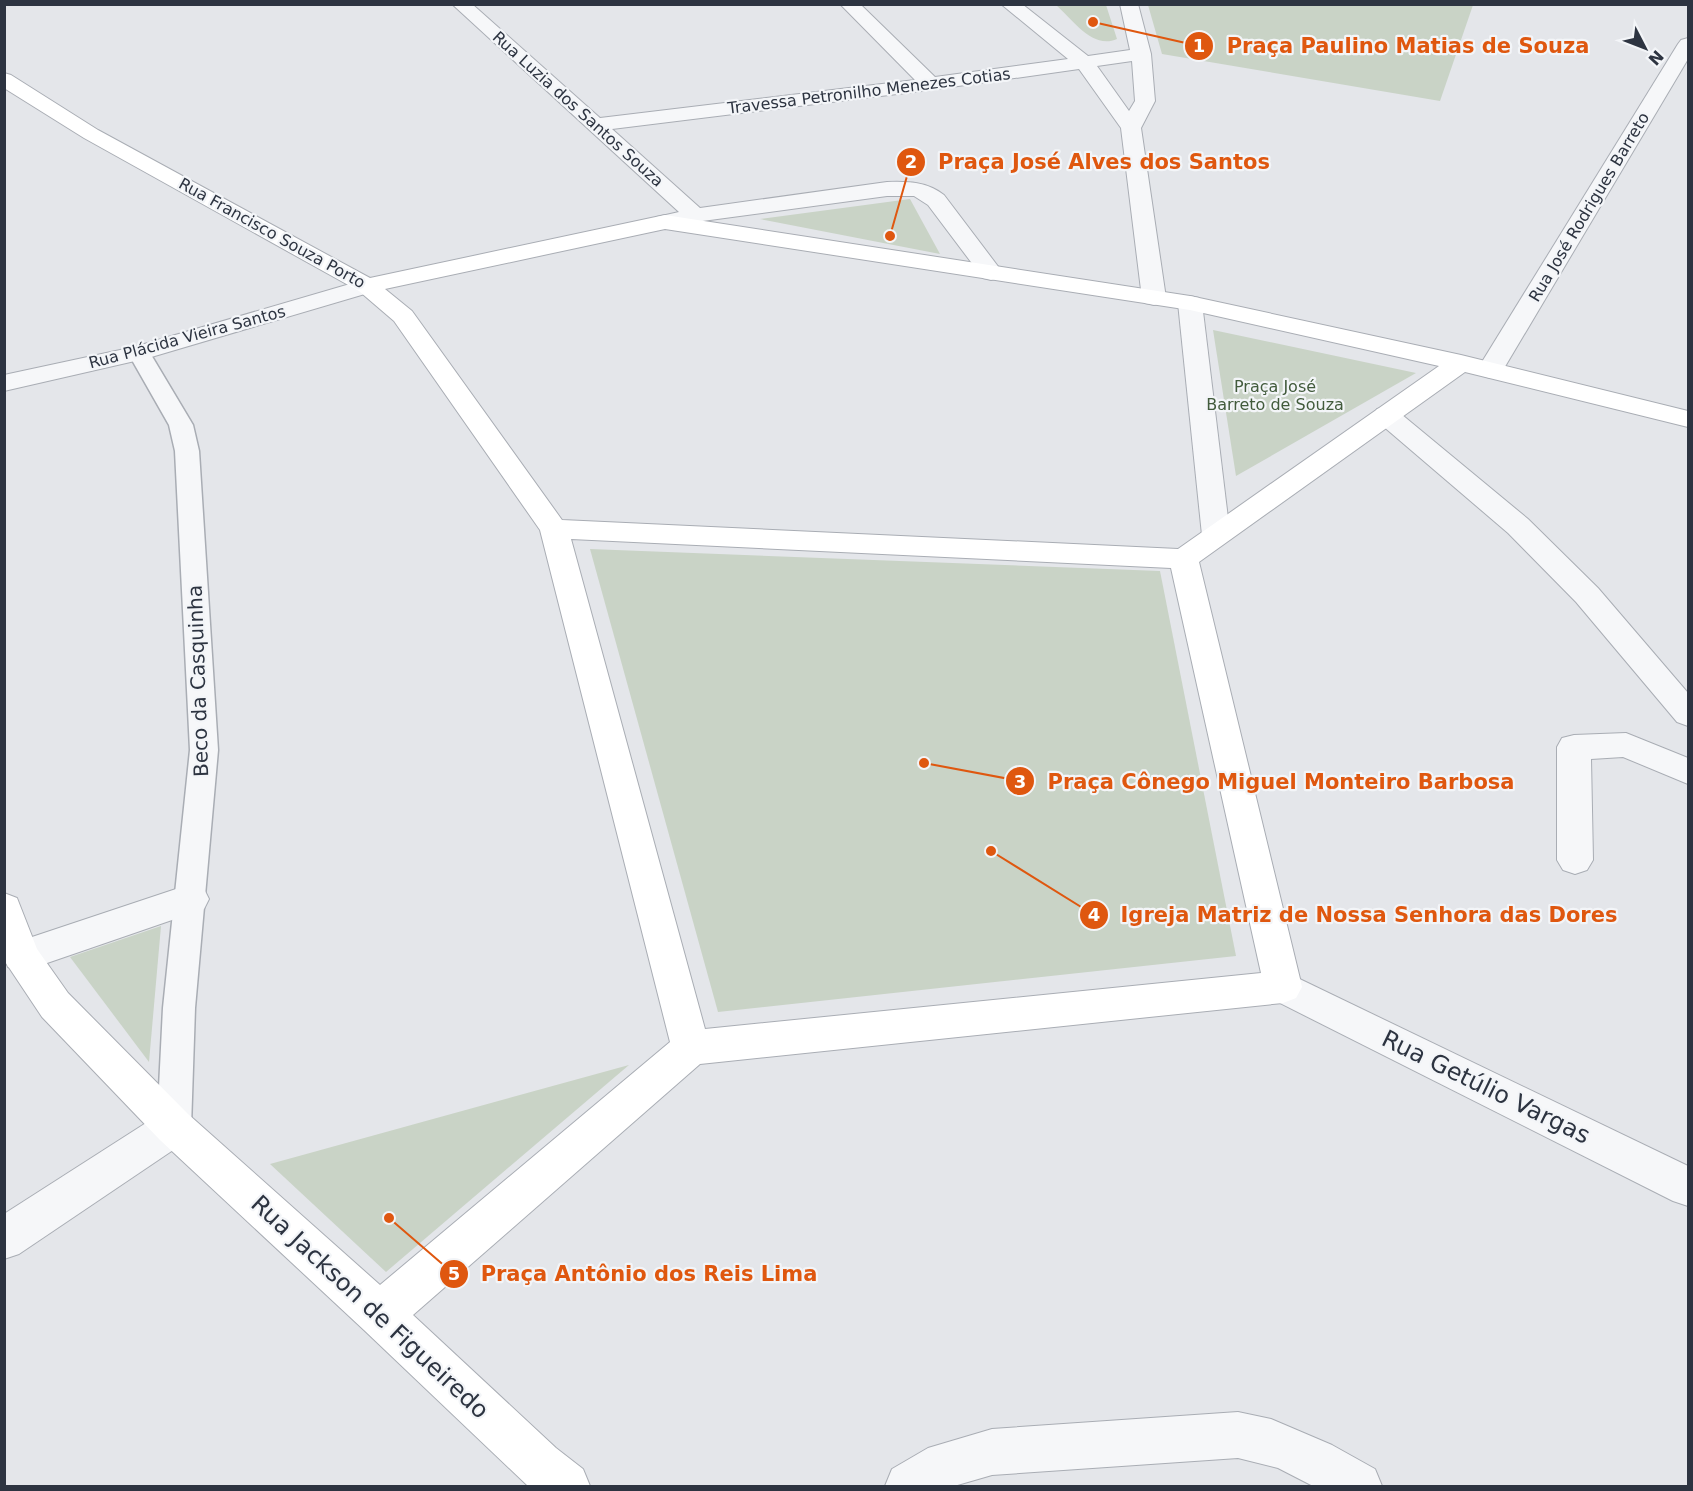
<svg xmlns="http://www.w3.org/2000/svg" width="1693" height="1491" viewBox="0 0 1693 1491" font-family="'DejaVu Sans',sans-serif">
<rect width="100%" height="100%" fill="#e4e6ea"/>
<!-- green -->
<g fill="#c9d3c6">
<path d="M1056 5H1106L1117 39C1093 50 1073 20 1056 5Z"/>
<polygon points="1148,5 1148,4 1473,5 1440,101 1162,54"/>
<polygon points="910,199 940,254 760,219"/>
<polygon points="1213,330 1416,373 1236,476"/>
<polygon points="590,549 1160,571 1236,956 718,1012"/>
<polygon points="161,926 149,1062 70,957"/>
<polygon points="629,1065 386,1272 270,1164"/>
</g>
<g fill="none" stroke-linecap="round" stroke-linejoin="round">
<!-- lane casing -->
<g stroke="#a9adb4" stroke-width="3">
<polygon id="lane" points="139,346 147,348 150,353 193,425 199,451 218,750 195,1008 191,1127 186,1138 174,1143 162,1138 157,1127 163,1008 190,750 175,451 169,425 128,353 131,348"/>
</g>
<!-- street casing -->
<g stroke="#a9adb4" stroke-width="2">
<g id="street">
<path d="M452 4H472L600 118 915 80 840 4H860L935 77 1068 59 1001 4H1022L1088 56 1130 50 1120 4H1138L1151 54 1155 101 1141 128 1166 298 1163 303 1154 305 1145 303 1142 298 1121 128 1079 69 930 90 612 129 700 208 887 182C907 181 928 182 944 195L1003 273 999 278 991 280 983 278 928 205 914 196H887L695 222 665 229 657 227 654 222 657 217 679 212ZM1132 61 1135 101 1129 111 1097 66Z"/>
<polygon points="1688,38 1688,59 1503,370 1499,375 1490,378 1481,375 1477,370 1678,44 1681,40"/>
<polygon points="367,279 375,281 379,286 375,291 148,358 4,391 4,375 134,347"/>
<polygon points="1190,296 1199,298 1202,303 1230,535 1226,542 1216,544 1206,542 1202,535 1178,303 1181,298"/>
<polygon points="1386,407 1395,409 1528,519 1598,588 1688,693 1688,726 1677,722 1576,602 1508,533 1377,421 1373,415 1377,409"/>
<polygon points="1626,733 1688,758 1688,784 1623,757 1591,759 1593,860 1587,870 1575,874 1563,870 1557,860 1557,747 1562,738 1574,735"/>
<path d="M191 884 204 889 209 899 204 909 21 972 8 967C4 959 4 953 8 945Z"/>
<polygon points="1283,971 1688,1166 1688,1206 1673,1201 1270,998 1264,987 1270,976"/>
<polygon points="174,1109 188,1114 194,1127 188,1140 19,1254 4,1259 4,1214 160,1114"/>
<polygon points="1238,1412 1271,1419 1332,1445 1375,1469 1382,1486 1313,1486 1278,1468 1238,1458 992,1475 954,1486 885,1486 892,1469 928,1448 992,1429"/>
</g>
</g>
<!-- secondary casing -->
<g stroke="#a9adb4" stroke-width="2">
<path id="secondary" d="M4 73 11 75 98 130 370 278 665 215 1190 296 1461 355 1688 411V427L1465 372 1199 562 1302 987 1296 998 1283 1003 700 1064 413 1315 556 1448 583 1469 590 1486H528L364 1330 160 1140 42 1017 4 960V893L17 898 37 949 68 993 188 1114 380 1285 670 1042 540 530 394 321 359 291 84 138 4 88ZM665 229 1190 310 1439 366 1178 549 562 520 412 311 385 289ZM571 539 1171 568 1261 973 705 1029Z"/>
</g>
<!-- lane -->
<use href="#lane" fill="#f6f7f9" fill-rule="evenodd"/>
<!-- street -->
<use href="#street" fill="#f6f7f9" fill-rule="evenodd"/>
<!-- secondary -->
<use href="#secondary" fill="#fff" fill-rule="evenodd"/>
</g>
<g text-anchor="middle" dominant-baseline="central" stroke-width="4.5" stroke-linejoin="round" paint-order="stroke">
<!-- far-street labels -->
<g font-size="16" fill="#2d3441" stroke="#f3f5f8">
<text transform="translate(869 91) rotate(-7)">Travessa Petronilho Menezes Cotias</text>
<text transform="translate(578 109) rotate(42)">Rua Luzia dos Santos Souza</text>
<text transform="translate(1589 207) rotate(-59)">Rua José Rodrigues Barreto</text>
<text transform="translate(272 233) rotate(29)">Rua Francisco Souza Porto</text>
<text transform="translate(187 337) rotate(-15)">Rua Plácida Vieira Santos</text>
</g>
<!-- far-park labels -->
<g font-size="16" fill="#425b3c" stroke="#f3f5f8">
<text x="1275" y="386">Praça José<tspan x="1275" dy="18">Barreto de Souza</tspan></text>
</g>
<!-- street labels -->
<g font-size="20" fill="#2d3441" stroke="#f3f5f8">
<text transform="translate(198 681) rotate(-92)">Beco da Casquinha</text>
</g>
<!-- near-street labels -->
<g font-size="24" fill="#2d3441" stroke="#f3f5f8">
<text transform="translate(1486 1087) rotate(26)">Rua Getúlio Vargas</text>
<text transform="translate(370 1307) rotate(43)">Rua Jackson de Figueiredo</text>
</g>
</g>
<!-- callouts -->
<path fill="none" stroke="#df570f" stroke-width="2" d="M1093 22L1199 46M890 236L911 162M924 763L1020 781M991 851L1094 915M389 1218L454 1274"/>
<g fill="#df570f" stroke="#f3f5f8" stroke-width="2">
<circle cx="1093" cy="22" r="6"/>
<circle cx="890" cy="236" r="6"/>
<circle cx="924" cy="763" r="6"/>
<circle cx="991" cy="851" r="6"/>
<circle cx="389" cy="1218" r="6"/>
<circle cx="1199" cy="46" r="15"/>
<circle cx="911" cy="162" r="15"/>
<circle cx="1020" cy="781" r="15"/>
<circle cx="1094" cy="915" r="15"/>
<circle cx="454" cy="1274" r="15"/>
</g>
<g font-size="18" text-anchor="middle" font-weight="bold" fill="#fff">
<text x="1199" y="52">1</text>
<text x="911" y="168">2</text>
<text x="1020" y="788">3</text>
<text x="1094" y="921">4</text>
<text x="454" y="1280">5</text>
</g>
<g font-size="21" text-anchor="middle" font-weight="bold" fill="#df570f" stroke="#f3f5f8" stroke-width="4.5" stroke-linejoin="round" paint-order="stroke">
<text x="1408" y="53">Praça Paulino Matias de Souza</text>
<text x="1104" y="169">Praça José Alves dos Santos</text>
<text x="1281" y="789">Praça Cônego Miguel Monteiro Barbosa</text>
<text x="1369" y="922">Igreja Matriz de Nossa Senhora das Dores</text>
<text x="649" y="1281">Praça Antônio dos Reis Lima</text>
</g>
<!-- border -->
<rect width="1693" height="1491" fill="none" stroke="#2d3441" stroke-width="12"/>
<!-- north arrow -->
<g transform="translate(1645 48) rotate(132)" stroke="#f3f5f8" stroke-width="4.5" paint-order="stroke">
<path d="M0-4.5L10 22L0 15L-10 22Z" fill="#2d3441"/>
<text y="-9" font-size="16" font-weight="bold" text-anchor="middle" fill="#2d3441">N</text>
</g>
</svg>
